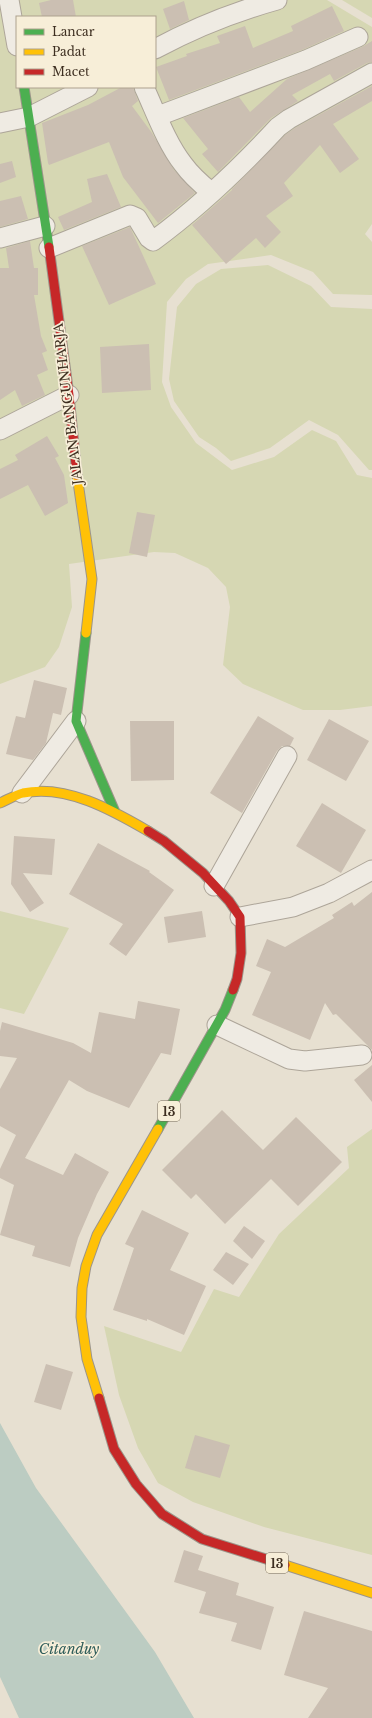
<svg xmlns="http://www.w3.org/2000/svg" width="372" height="1718" viewBox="0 0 372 1718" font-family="'Libre Baskerville',serif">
<rect width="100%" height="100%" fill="#e7e0d1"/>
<!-- green -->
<g fill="#d6d7b3" fill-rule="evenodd">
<path d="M0 0H327L372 27V224L365 234 372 242V295L333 294 313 272 271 255 208 264 186 279 167 302 162 382 171 407 196 443 232 470 274 457 312 430 336 441 357 475 372 478V706L340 710H303L243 684 223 665 230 607 226 587 208 568 175 553 154 552 69 564 72 607 59 647 45 667 0 684ZM17 17H155V87H17Z"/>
<polygon points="342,0 372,0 372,18"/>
<polygon points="268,265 311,286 331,307 372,309 372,470 369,470 338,435 309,420 270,448 231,461 216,448 199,437 174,401 169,379 177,307 196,284 221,269"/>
<polygon points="0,911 69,928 24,1014 0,1008"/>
<polygon points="372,1129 372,1555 264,1527 193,1502 158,1483 138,1448 119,1395 104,1326 181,1352 214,1289 239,1297 279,1234 349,1168 347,1147"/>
</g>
<!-- water -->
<polygon fill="#bcccc2" points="0,1423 36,1488 155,1652 194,1718 19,1718 0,1677"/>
<!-- building -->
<g fill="#cbbfb2">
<polygon points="51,0 73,0 76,17 42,17 39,3"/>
<polygon points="184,1 189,20 170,29 163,9"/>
<polygon points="332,6 344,31 302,50 169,100 156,67 187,56 186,54 220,43 217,36 245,26 253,48 293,31 291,26"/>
<polygon points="372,41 372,62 367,63 334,81 330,74 292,95 298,101 271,118 218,172 202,154 208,149 183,118 239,97 250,112 287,79 362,47"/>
<polygon points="372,86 372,101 333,124 359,159 340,173 320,145 284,183 293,196 266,216 281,232 265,248 256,238 226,264 192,225 232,190 232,189 285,135 295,128"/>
<polygon points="122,87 133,87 138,101 132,106 152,133 174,170 195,193 158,223 123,177 109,142 49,165 48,163 42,123 88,105"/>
<polygon points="12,161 16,177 0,183 0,164"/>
<polygon points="107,174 121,207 64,230 58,217 92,202 87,179"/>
<polygon points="21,196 28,219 0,227 0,201"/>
<polygon points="130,227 156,284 109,305 82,246"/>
<polygon points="30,241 34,268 38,268 38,295 34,295 41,336 47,351 42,353 48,370 37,375 45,395 22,406 15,390 0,400 0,268 9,268 6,248"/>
<polygon points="149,344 151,390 102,393 100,347"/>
<polygon points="47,436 59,456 55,458 64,475 68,503 45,516 28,485 0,499 0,469 18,460 15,455"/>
<polygon points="137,512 155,515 147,557 129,553"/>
<polygon points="34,680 67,688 61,715 53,713 46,743 33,760 6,754 16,716 25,718"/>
<polygon points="258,716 294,738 290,746 282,746 277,751 242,813 210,793"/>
<polygon points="329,719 369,741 346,781 307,760"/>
<polygon points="130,721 174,721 174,780 131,781"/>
<polygon points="322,803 366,830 341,873 296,846"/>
<polygon points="14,836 55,839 52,875 23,873 44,903 30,912 11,884"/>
<polygon points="98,843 150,871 149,872 174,890 126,956 109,944 123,924 69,894"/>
<polygon points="372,892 372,1050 336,1014 333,1015 325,1003 310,1040 252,1015 271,972 256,966 267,939 285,947 334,918 332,915 352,902 354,906"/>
<polygon points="202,911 206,937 168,943 164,917"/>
<polygon points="138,1001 180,1009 171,1055 161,1053 129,1108 87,1091 69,1080 25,1158 63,1175 75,1153 109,1172 97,1194 78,1238 70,1267 32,1256 35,1246 0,1235 14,1185 0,1178 0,1169 16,1135 0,1126 0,1089 17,1058 0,1056 0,1031 2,1022 73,1043 91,1053 99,1012 135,1019"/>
<polygon points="372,1065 372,1102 354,1080"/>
<polygon points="222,1110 263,1150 296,1117 342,1162 298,1206 271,1179 225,1224 196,1194 191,1199 162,1170"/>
<polygon points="142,1210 189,1233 170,1270 206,1286 184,1335 147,1319 147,1321 113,1310 134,1248 125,1244"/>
<polygon points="244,1226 265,1241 252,1259 233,1241"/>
<polygon points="226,1252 249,1264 233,1285 213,1270"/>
<polygon points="46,1364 73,1372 61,1410 34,1402"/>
<polygon points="195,1435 230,1445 220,1478 185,1468"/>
<polygon points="184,1550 203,1556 198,1570 239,1583 236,1595 274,1607 261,1650 231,1641 237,1623 199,1613 206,1592 174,1582"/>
<polygon points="304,1611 372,1631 372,1718 308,1718 328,1688 284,1675"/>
</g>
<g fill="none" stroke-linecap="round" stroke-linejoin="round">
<!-- street casing -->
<g stroke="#ada599" stroke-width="21">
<g id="street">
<polyline points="9,0 17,46"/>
<path d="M155 49C194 28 234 12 277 0"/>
<path d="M144 87C156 113 166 142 183 164 191 175 201 184 211 192"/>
<polyline points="158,116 306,60 358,37"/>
<polyline points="0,123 29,117 88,87"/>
<polyline points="0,238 45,226"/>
<path d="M49 248 130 215 137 218 149 238 153 241C198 208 240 168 278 127L289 119 372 73"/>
<polyline points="0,430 69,395"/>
<polyline points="22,793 76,721"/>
<polyline points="214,886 287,756"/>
<polyline points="240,917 293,907 329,893 372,870"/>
<polyline points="217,1025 289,1059 305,1061 362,1055"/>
</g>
</g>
<!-- fast casing -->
<g stroke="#9c958a" stroke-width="11">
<g id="fast">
<polyline points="24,87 49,247"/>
<polyline points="86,633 76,721 115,812"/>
<polyline points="158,1129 225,1010 233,990"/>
</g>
</g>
<!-- slow casing -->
<g stroke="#9c958a" stroke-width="11">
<g id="slow">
<polyline points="77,475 92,579 86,633"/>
<path d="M0 803C7 800 15 795 23 793 66 784 112 810 148 831"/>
<polyline points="99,1398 87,1359 81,1317 82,1288 86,1266 97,1235 158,1129"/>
<polyline points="285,1565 372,1593"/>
</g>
</g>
<!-- jam casing -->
<g stroke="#9c958a" stroke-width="11">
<g id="jam">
<polyline points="49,247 69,395 77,475"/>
<polyline points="148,831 164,841 203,873 229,901 240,917 241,953 237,979 233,990"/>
<polyline points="99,1398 114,1449 136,1484 162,1514 202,1539 285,1565"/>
</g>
</g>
<!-- street -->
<use href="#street" stroke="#efebe3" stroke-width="19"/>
<!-- fast -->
<use href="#fast" stroke="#4caf50" stroke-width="9"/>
<!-- slow -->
<use href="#slow" stroke="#ffc107" stroke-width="9"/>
<!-- jam -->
<use href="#jam" stroke="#c62828" stroke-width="9"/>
</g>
<g text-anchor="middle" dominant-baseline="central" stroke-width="3.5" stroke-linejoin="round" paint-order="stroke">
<!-- shield labels -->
<g fill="#f7eed8" stroke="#756857" stroke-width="1">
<rect x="158" y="1101" width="22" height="20" rx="3"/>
<rect x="266" y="1553" width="22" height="20" rx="3"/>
</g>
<g font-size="12" font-weight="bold" fill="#3d2e20">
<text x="169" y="1111">13</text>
<text x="277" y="1563">13</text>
</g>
<!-- street labels -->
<g font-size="13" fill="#3d2e20" stroke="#f7eed8">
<text transform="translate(68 404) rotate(-97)">JALAN BANGUNHARJA</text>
</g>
<!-- water labels -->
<g font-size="14" font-style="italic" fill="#2f5d5a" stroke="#f7eed8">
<text x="69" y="1649">Citanduy</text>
</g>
</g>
<!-- legend -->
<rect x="16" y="16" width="140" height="72" fill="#f7eed8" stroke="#ada18e"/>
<rect x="24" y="29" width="20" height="6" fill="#4caf50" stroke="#ada18e"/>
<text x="52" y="36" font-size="12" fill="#3d2e20">Lancar</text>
<rect x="24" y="49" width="20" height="6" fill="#ffc107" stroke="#ada18e"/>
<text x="52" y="56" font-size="12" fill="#3d2e20">Padat</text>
<rect x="24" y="69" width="20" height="6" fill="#c62828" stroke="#ada18e"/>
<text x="52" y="76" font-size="12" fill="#3d2e20">Macet</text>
</svg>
